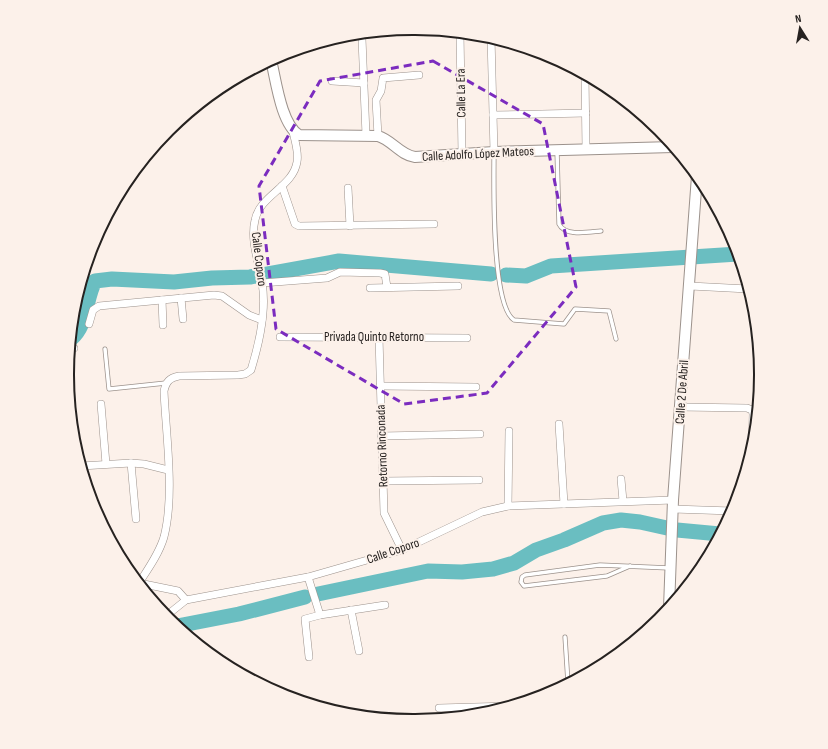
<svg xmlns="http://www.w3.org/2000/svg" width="828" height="749" viewBox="0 0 828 749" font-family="'Sofia Sans Condensed',sans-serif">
<rect width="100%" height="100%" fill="#fcf1ea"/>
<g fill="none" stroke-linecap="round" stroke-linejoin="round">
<!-- river -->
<g stroke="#6abec1" stroke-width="15">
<polyline points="506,275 526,276 551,266 738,254"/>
<path d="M71 339C88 325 85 299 95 281L112 279 174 282 212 278 250 277 339 261 491 274"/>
<polyline points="677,530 720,534"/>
<polyline points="318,594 428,571 462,572 493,569 514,563 536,550 564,540 603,523 621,520 640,522 667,528"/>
<polyline points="177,626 239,614 305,597"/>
</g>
<!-- service casing -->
<g stroke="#9c928c" stroke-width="5">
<g id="service">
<path d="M557 151 559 224C565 237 589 232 601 231"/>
<path d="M494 153C494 183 491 305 514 320L564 324 575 309 609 311 616 339"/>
<polyline points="105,349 109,389 166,383"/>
<polyline points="630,566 607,576 524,586 521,582 522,577 525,575 600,565 669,568"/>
<polyline points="565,637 568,683"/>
<polyline points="459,717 460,708"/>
</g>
</g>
<!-- minor casing -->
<g stroke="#9c928c" stroke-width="8">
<g id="minor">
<polyline points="360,33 362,39 366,135"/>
<polyline points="460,33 462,154"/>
<polyline points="491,37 494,152"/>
<polyline points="585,75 586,149"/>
<polyline points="332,81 364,83"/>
<polyline points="493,115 586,113"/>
<polyline points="378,136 376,100 381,91 383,78 419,75"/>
<polyline points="282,186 295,224 299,226 434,224"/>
<polyline points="348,188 350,226"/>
<polyline points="262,283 327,278 340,272 380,273 385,274 387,287"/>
<polyline points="690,286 748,289"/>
<polyline points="370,288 458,286"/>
<polyline points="181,298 183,319"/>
<polyline points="162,300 163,325"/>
<polyline points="89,324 93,310 99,306 214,295 222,296 249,315 262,320"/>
<polyline points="280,337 467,338"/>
<polyline points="379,337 384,513 402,550"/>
<polyline points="70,349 74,348"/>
<polyline points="380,386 476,387"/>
<polyline points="101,404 106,464"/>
<polyline points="680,407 747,408 752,410 753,414 752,449"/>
<polyline points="559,424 564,504"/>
<polyline points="381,436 480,434"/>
<polyline points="131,463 136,519"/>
<polyline points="81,466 131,463 144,464 168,470"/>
<polyline points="621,479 623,501"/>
<polyline points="383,481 479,480"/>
<polyline points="508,506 509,431"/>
<polyline points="673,509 732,511"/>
<polyline points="308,577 320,615"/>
<path d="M139 583C148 569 159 554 164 537 175 494 166 436 164 391 166 382 169 378 179 376L238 375 245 374 251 370C259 344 267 310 262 283 259 262 250 241 255 220 260 195 293 187 297 162 299 153 295 141 293 132"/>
<polyline points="139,583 178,591 186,600"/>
<polyline points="351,610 359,651"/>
<polyline points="166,616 186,600 308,577 402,550 482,512 508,506 673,500"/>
<polyline points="309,657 305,619 320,615 385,605"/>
<polyline points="439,708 510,706"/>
</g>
</g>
<!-- secondary casing -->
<g stroke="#9c928c" stroke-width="12">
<g id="secondary">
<path d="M271 60C276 80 281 124 299 135L378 136C392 140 400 155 415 157L494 152 673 147"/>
<polyline points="669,608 673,500 697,176"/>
</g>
</g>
<!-- service -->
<use href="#service" stroke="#fff" stroke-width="3.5"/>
<!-- minor -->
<use href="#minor" stroke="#fff" stroke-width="7"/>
<!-- secondary -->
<use href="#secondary" stroke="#fff" stroke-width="10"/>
</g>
<!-- marked area -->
<path fill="none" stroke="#7b2cbf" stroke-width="3" stroke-dasharray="8 5" stroke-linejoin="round" d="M433 61 543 124 576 287 487 393 404 404 276 329 259 186 320 81Z"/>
<g text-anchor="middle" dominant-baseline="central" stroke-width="4" stroke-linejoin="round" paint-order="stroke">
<!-- street labels -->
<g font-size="13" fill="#262220" stroke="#fcf1ea">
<text transform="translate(461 93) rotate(-91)">Calle La Era</text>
<text transform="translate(478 154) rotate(-3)">Calle Adolfo López Mateos</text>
<text transform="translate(259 259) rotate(83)">Calle Coporo</text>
<text x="374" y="337">Privada Quinto Retorno</text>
<text transform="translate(682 392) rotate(-86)">Calle 2 De Abril</text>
<text transform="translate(382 446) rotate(-92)">Retorno Rinconada</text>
<text transform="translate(393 551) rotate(-19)">Calle Coporo</text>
</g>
</g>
<!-- crop -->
<path d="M0 0H828V749H0ZM413 35H415A339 339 0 0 1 754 374V375A339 339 0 0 1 415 714H413A339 339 0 0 1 74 375V374A339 339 0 0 1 413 35Z" fill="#fcf1ea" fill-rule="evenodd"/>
<path fill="none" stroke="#262220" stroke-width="2" d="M413 35H415A339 339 0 0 1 754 374V375A339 339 0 0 1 415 714H413A339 339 0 0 1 74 375V374A339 339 0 0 1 413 35Z"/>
<!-- north arrow -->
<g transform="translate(800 28) rotate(349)" stroke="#fcf1ea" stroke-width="3" paint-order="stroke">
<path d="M0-3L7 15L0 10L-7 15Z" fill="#262220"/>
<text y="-6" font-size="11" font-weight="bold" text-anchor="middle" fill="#262220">N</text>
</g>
</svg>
